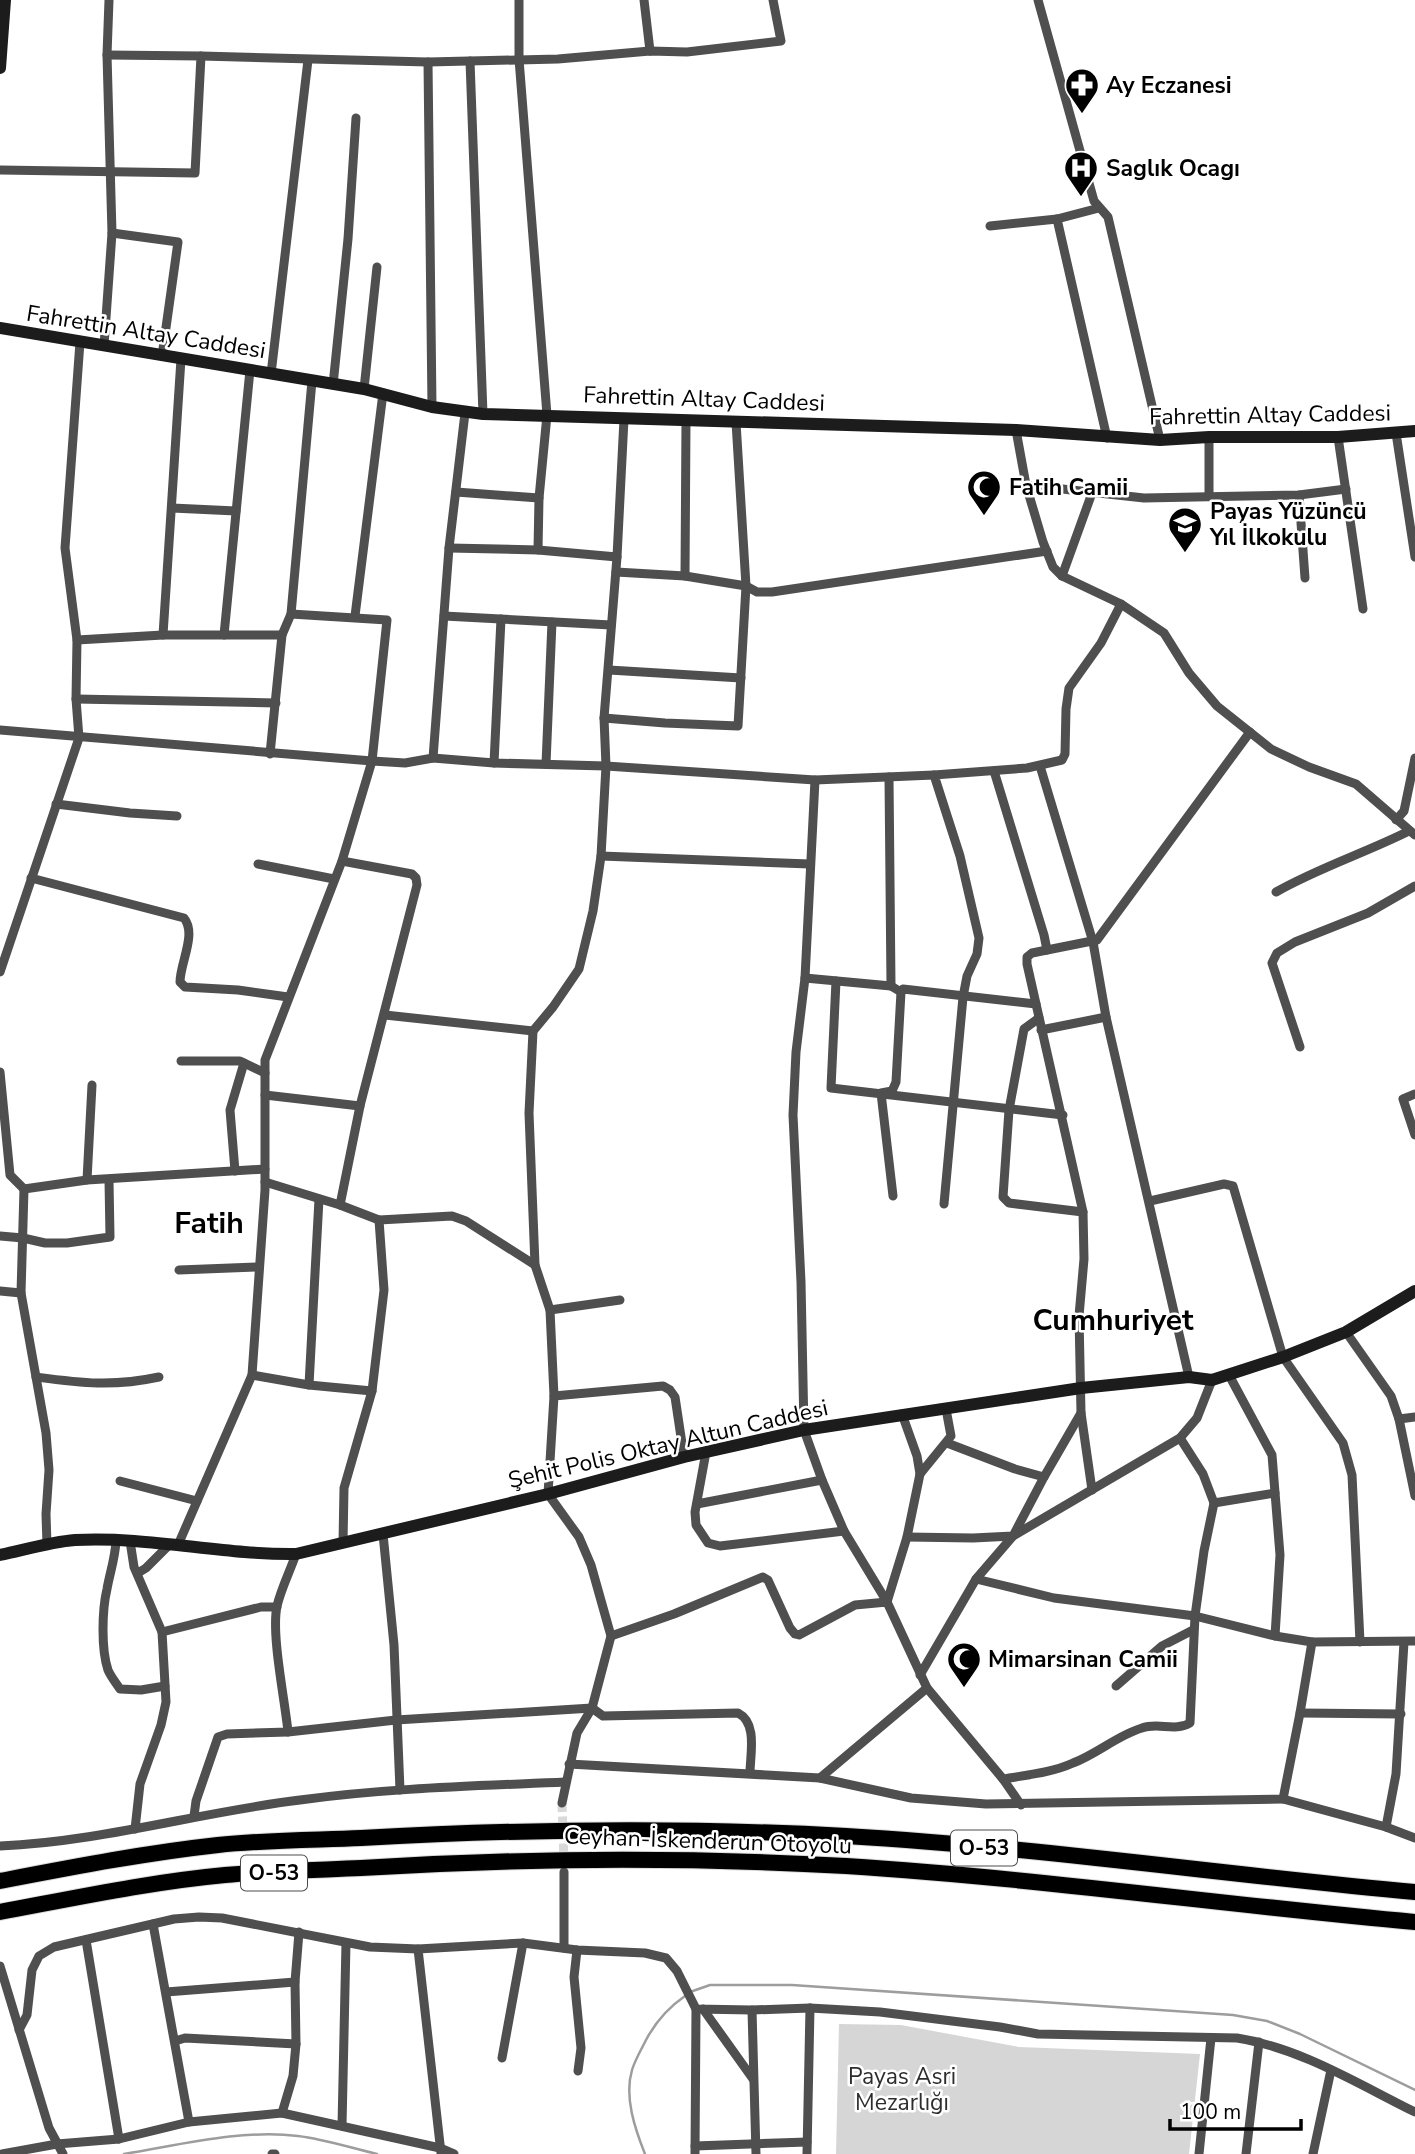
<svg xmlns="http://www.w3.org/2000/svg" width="1415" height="2154" viewBox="0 0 1415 2154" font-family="'Nunito Sans',sans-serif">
<rect width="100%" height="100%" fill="#fff"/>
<!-- green -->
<polygon fill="#d6d6d6" points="839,2024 901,2025 1019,2047 1200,2054 1189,2154 836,2154"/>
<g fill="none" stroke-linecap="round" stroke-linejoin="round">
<!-- stream -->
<g stroke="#9d9d9d" stroke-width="2.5">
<polyline points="690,1992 710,1985 792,1985 1233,2015 1267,2021 1300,2034 1415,2090"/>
<path d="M124 2154C180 2145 241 2129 298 2136 324 2139 351 2148 377 2154"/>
<path d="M645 2154C635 2129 624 2097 632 2070 635 2060 641 2050 646 2040 655 2023 669 2007 685 1996"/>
</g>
<!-- street-tunnel -->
<polyline stroke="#d9d9d9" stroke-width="9" stroke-dasharray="9 4.5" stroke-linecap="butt" points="562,1803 564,1863"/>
<!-- highway casing -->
<g stroke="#dbdbdb" stroke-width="18">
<g id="highway">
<path d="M0 1881C73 1867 145 1853 218 1845 266 1840 314 1840 361 1838 523 1829 684 1827 846 1836 1036 1847 1226 1875 1415 1892"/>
<path d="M0 1912C75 1898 150 1882 225 1875 270 1871 316 1870 361 1868 523 1858 684 1857 846 1866 1036 1878 1225 1905 1415 1922"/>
</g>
</g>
<!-- street -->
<g stroke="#4f4f4f" stroke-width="9">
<polyline points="519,0 519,59 547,415 539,498 538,550"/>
<polyline points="644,0 650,51"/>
<polyline points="1038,0 1094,201 1108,217 1160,440"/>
<polyline points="201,56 428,62 558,59 650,51 687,52 781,41 773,0"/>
<polyline points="470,61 483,414"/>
<polyline points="428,62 432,407"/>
<polyline points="0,170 195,173 201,56 107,55"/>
<polyline points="1057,219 1107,438"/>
<polyline points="990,226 1057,219 1099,208"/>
<polyline points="112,233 178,242 162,356"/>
<polyline points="104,346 112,233 107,55 109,0"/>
<polyline points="250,370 224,635 282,635"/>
<polyline points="271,374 308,60"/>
<polyline points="333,385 348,239 356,118"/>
<polyline points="364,389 377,267"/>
<polyline points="1016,430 1026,485 1043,542 1053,567 1062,576 1121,604 1164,633 1189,673 1217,706 1271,749 1309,767 1356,784 1415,835"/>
<polyline points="1396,433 1415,557"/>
<polyline points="1209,437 1209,496"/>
<polyline points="1338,437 1363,609"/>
<polyline points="1026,485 1144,498 1299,495 1346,489"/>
<polyline points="456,492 539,498"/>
<polyline points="1299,495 1305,578"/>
<polyline points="172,508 236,511"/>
<polyline points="449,548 538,550 617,557"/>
<polyline points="616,572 685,576 746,586 757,592 772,592 1047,551"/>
<polyline points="685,576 686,420"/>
<polyline points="1062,576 1092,493"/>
<polyline points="355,616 383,393"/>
<polyline points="444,616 611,625"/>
<polyline points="163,635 181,359"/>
<polyline points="77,640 163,635 224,635"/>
<polyline points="609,670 741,678"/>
<polyline points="76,699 276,703"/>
<polyline points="604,718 665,723 738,726 746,586 736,422"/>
<polyline points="0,730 372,761 405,763 433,758 449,548 465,413"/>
<polyline points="270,754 282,635 291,614 312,381"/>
<polyline points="433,758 494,763 606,766 815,780 934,775"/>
<polyline points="494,763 501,619"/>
<polyline points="546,764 552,622"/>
<polyline points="1040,766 1093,942 1106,1017 1189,1377"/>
<polyline points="994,771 1044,935 1047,950 1032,953 1027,957 1027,964 1083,1212 1084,1259 1079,1316 1081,1413 1092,1490"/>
<polyline points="889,777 891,986"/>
<polyline points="815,780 805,978 796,1052 793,1115 801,1282 804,1430 822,1480 844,1531 887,1602"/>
<polyline points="56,804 130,813 177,816"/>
<polyline points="1396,820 1404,811 1415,758"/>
<polyline points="601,856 810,864"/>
<polyline points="258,864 334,879"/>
<path d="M31 878 184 918C197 934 180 963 180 982L185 987 238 990 288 997"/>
<path d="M1276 892C1318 868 1365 853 1409 831"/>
<polyline points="1047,950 1097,940 1250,732"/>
<polyline points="0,972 79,738 76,699 77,640 65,548 80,342"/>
<polyline points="805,978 891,986 901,992 903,989 1036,1004"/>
<polyline points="836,981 831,1088 1063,1115"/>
<polyline points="385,1015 533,1031"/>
<polyline points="1039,1018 1024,1029 1009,1110 1003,1197 1009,1203 1083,1212"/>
<polyline points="1041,1030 1106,1017"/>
<polyline points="1300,1047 1272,963 1277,953 1295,942 1368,913 1415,886"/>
<polyline points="181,1061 240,1061 265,1073"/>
<polyline points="0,1072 10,1175 24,1189 87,1180 265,1169"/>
<polyline points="1415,1094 1403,1099 1415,1135"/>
<polyline points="265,1095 360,1106"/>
<polyline points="235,1171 230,1110 244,1063"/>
<polyline points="87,1180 92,1085"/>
<polyline points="265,1182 340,1205 379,1220 452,1216 466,1221 535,1265"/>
<polyline points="893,1196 881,1093 892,1091 896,1082 901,992"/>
<polyline points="1150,1201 1224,1184 1233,1186 1283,1357 1343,1443 1352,1475 1360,1642"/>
<polyline points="944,1204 963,997 967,976 977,954 979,938 960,856 934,775 1027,768 1062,760 1065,754 1066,709 1069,688 1101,643 1121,604"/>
<polyline points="340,1205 360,1106 417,885 416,878 412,874 342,861"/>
<polyline points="0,1236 23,1238 45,1243 67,1243 110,1237 109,1180"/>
<polyline points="179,1270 259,1267"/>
<polyline points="0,1291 21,1293 24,1189"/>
<polyline points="21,1293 46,1433 49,1470 46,1514 47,1545"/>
<polyline points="550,1310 620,1300"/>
<polyline points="1346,1332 1391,1396 1399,1419 1415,1496"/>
<polyline points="252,1375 309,1385 372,1391 384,1290 379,1220"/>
<polyline points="1229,1375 1272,1455 1280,1555 1275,1636"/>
<path d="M36 1377C82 1383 112 1387 159 1377"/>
<polyline points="309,1385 319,1199"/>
<polyline points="554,1396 663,1386 670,1390 675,1397 684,1457"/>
<polyline points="1399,1419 1415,1417"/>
<polyline points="947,1443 1015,1469 1044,1477"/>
<polyline points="706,1452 695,1512 696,1525 708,1543 720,1546 844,1531"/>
<polyline points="920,1474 951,1436 946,1409"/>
<polyline points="120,1481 197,1501"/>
<polyline points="1214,1503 1275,1493"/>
<polyline points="697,1504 822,1480"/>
<polyline points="383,1534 394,1645 400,1790"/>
<polyline points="907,1537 973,1538 1013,1536 1044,1477 1081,1413"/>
<path d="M116 1541C115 1559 110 1572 107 1589 102 1610 101 1649 108 1670 111 1677 116 1683 120 1689L141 1690 165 1686"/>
<polyline points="130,1541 134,1567 162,1632 166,1702 161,1725 140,1784 135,1829"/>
<polyline points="343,1543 344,1488 372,1391"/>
<polyline points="178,1545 252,1375 265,1190 265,1060 342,861 372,761 387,620 291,614"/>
<polyline points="138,1573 146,1568 170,1544"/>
<polyline points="976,1579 1054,1598 1195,1616 1275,1636 1312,1642 1415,1641"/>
<polyline points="887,1602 907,1537 920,1474 917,1456 902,1414"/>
<polyline points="162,1632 261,1607 277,1607"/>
<polyline points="611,1636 674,1614 763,1577 768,1580 790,1628 795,1634 799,1635 855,1605 887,1602 927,1688 1003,1779 1021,1805"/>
<polyline points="920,1675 976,1579 1013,1536 1180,1438 1197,1418 1212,1380"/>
<polyline points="1116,1686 1162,1646 1193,1630"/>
<polyline points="1300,1713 1401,1714"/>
<path d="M288 1732C285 1700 271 1635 277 1606 281 1589 290 1571 296 1554"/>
<polyline points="569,1764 820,1778 911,1798 986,1804 1283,1799 1300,1713 1312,1642"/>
<polyline points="820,1778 927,1688"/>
<path d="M1003 1779C1026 1775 1051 1773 1073 1763 1097 1754 1118 1735 1142 1728 1158 1722 1175 1732 1190 1723L1195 1616 1204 1551 1214 1503 1203 1474 1180 1438"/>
<polyline points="1283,1799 1386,1827 1415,1838"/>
<polyline points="562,1803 577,1733 592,1708 611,1636 591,1565 579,1537 548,1494 554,1396 550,1310 535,1265 529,1113 533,1031 553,1007 579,969 593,911 601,856 606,766 604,718 617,557 624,419"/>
<path d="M194 1816 196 1801 218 1737 227 1734 288 1732 396 1720 592 1708 603 1716 738 1713C758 1723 750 1755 750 1773"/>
<polyline points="1386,1827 1396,1774 1404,1642"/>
<path d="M0 1846C100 1842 200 1812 300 1800 387 1788 477 1786 565 1782"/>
<polyline points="153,1924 189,2122"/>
<polyline points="86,1940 119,2139"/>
<polyline points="564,1948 564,1872"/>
<polyline points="418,1949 441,2153"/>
<polyline points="577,1950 574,1977 581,2048 578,2071"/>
<polyline points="0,1966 49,2128 63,2154"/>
<polyline points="166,1992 295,1982"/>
<polyline points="703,2009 753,2079"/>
<polyline points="752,2010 756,2154"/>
<path d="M19 2030 27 2015 32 1970 39 1956 54 1947 174 1919 199 1917 222 1918 370 1947 418 1949 523 1943 577 1950 645 1953 666 1958 677 1971 696 2009 752 2010 810 2008 880 2012 1000 2027 1038 2034 1237 2038C1301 2048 1358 2084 1415 2112"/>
<polyline points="175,2041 185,2038 296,2044"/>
<polyline points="502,2058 523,1943"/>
<polyline points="282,2113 293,2076 296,2044 295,1982 299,1932"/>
<polyline points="342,2126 346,1943"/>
<polyline points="695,2146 807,2142"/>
<polyline points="2,2154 57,2144 119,2139 189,2122 282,2113 440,2148 454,2154"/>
<polyline points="272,2154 275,2154"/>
<polyline points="695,2154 696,2009"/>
<polyline points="807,2154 810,2008"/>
<polyline points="1199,2154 1211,2038"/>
<polyline points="1246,2154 1259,2042"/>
<polyline points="1313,2154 1331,2070"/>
</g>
<!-- secondary -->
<g stroke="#1c1c1c" stroke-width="12">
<polyline points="0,68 5,0"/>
<polyline points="0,328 364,389 432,407 483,414 1016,430 1160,440 1209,437 1338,437 1415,431"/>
<path d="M0 1555C24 1550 50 1542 75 1540 149 1536 222 1555 296 1554L548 1494 684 1457 804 1430 1081 1388 1189 1377 1212 1380 1283 1357 1346 1332 1415 1291"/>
</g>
<!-- highway -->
<use href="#highway" stroke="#000" stroke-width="16"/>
</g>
<!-- icons -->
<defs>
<g id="pharmacy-pin" transform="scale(1.75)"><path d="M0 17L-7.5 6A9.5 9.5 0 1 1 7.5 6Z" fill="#000" stroke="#fff"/><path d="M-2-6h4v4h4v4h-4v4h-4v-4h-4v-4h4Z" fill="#fff"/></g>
<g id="hospital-pin" transform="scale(1.75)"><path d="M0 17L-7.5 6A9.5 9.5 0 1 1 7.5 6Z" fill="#000" stroke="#fff"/><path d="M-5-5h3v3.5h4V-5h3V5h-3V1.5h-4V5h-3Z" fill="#fff"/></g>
<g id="mosque-pin" transform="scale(1.75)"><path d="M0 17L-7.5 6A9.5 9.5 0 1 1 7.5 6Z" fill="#000" stroke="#fff"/><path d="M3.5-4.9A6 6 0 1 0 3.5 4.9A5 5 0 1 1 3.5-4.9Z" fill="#fff"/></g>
<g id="school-pin" transform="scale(1.75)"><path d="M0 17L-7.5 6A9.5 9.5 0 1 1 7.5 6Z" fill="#000" stroke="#fff"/><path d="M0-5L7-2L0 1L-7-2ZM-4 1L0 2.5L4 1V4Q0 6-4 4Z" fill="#fff"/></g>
</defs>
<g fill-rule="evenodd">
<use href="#pharmacy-pin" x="1082" y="85"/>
<use href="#hospital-pin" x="1081" y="168"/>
<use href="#mosque-pin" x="984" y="487"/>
<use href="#school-pin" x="1185" y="524"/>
<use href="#mosque-pin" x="964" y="1659"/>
</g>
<g text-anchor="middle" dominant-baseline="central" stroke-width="5" stroke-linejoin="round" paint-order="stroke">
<!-- shield labels -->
<g fill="#fff" stroke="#4c4c4c" stroke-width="2">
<rect x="951" y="1830.5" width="66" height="35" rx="5"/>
<rect x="241" y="1855.5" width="66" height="35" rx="5"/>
</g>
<g font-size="21" font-weight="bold" fill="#000">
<text x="984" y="1848">O-53</text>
<text x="274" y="1873">O-53</text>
</g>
<!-- poi labels -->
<g font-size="23" font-weight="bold" fill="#000" stroke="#fff" text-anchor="start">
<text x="1106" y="85">Ay Eczanesi</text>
<text x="1106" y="168">Saglık Ocagı</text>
<text x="1009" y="487">Fatih Camii</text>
<text x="1210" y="511">Payas Yüzüncü<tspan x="1210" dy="26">Yıl İlkokulu</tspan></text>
<text x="988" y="1659">Mimarsinan Camii</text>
</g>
<!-- street labels -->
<g font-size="23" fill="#000" stroke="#fff">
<text transform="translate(146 332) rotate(9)">Fahrettin Altay Caddesi</text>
<text transform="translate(704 399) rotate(2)">Fahrettin Altay Caddesi</text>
<text transform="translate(1270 415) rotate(-1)">Fahrettin Altay Caddesi</text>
<text transform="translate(668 1444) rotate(-13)">Şehit Polis Oktay Altun Caddesi</text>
<text transform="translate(708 1841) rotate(2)">Ceyhan-İskenderun Otoyolu</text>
</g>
<!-- park labels -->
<g font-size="23" fill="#2d2d2d" stroke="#fff">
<text x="902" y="2076">Payas Asri<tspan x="902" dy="26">Mezarlığı</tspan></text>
</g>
<!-- district labels -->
<g font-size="30" font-weight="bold" fill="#000" stroke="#fff">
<text x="209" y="1223">Fatih</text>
<text x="1113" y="1320">Cumhuriyet</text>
</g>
</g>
<!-- scale -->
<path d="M1170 2119v10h131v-10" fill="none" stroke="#000000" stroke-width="3.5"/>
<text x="1180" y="2119" font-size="21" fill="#000000" stroke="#ffffff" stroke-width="5" paint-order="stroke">100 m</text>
</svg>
